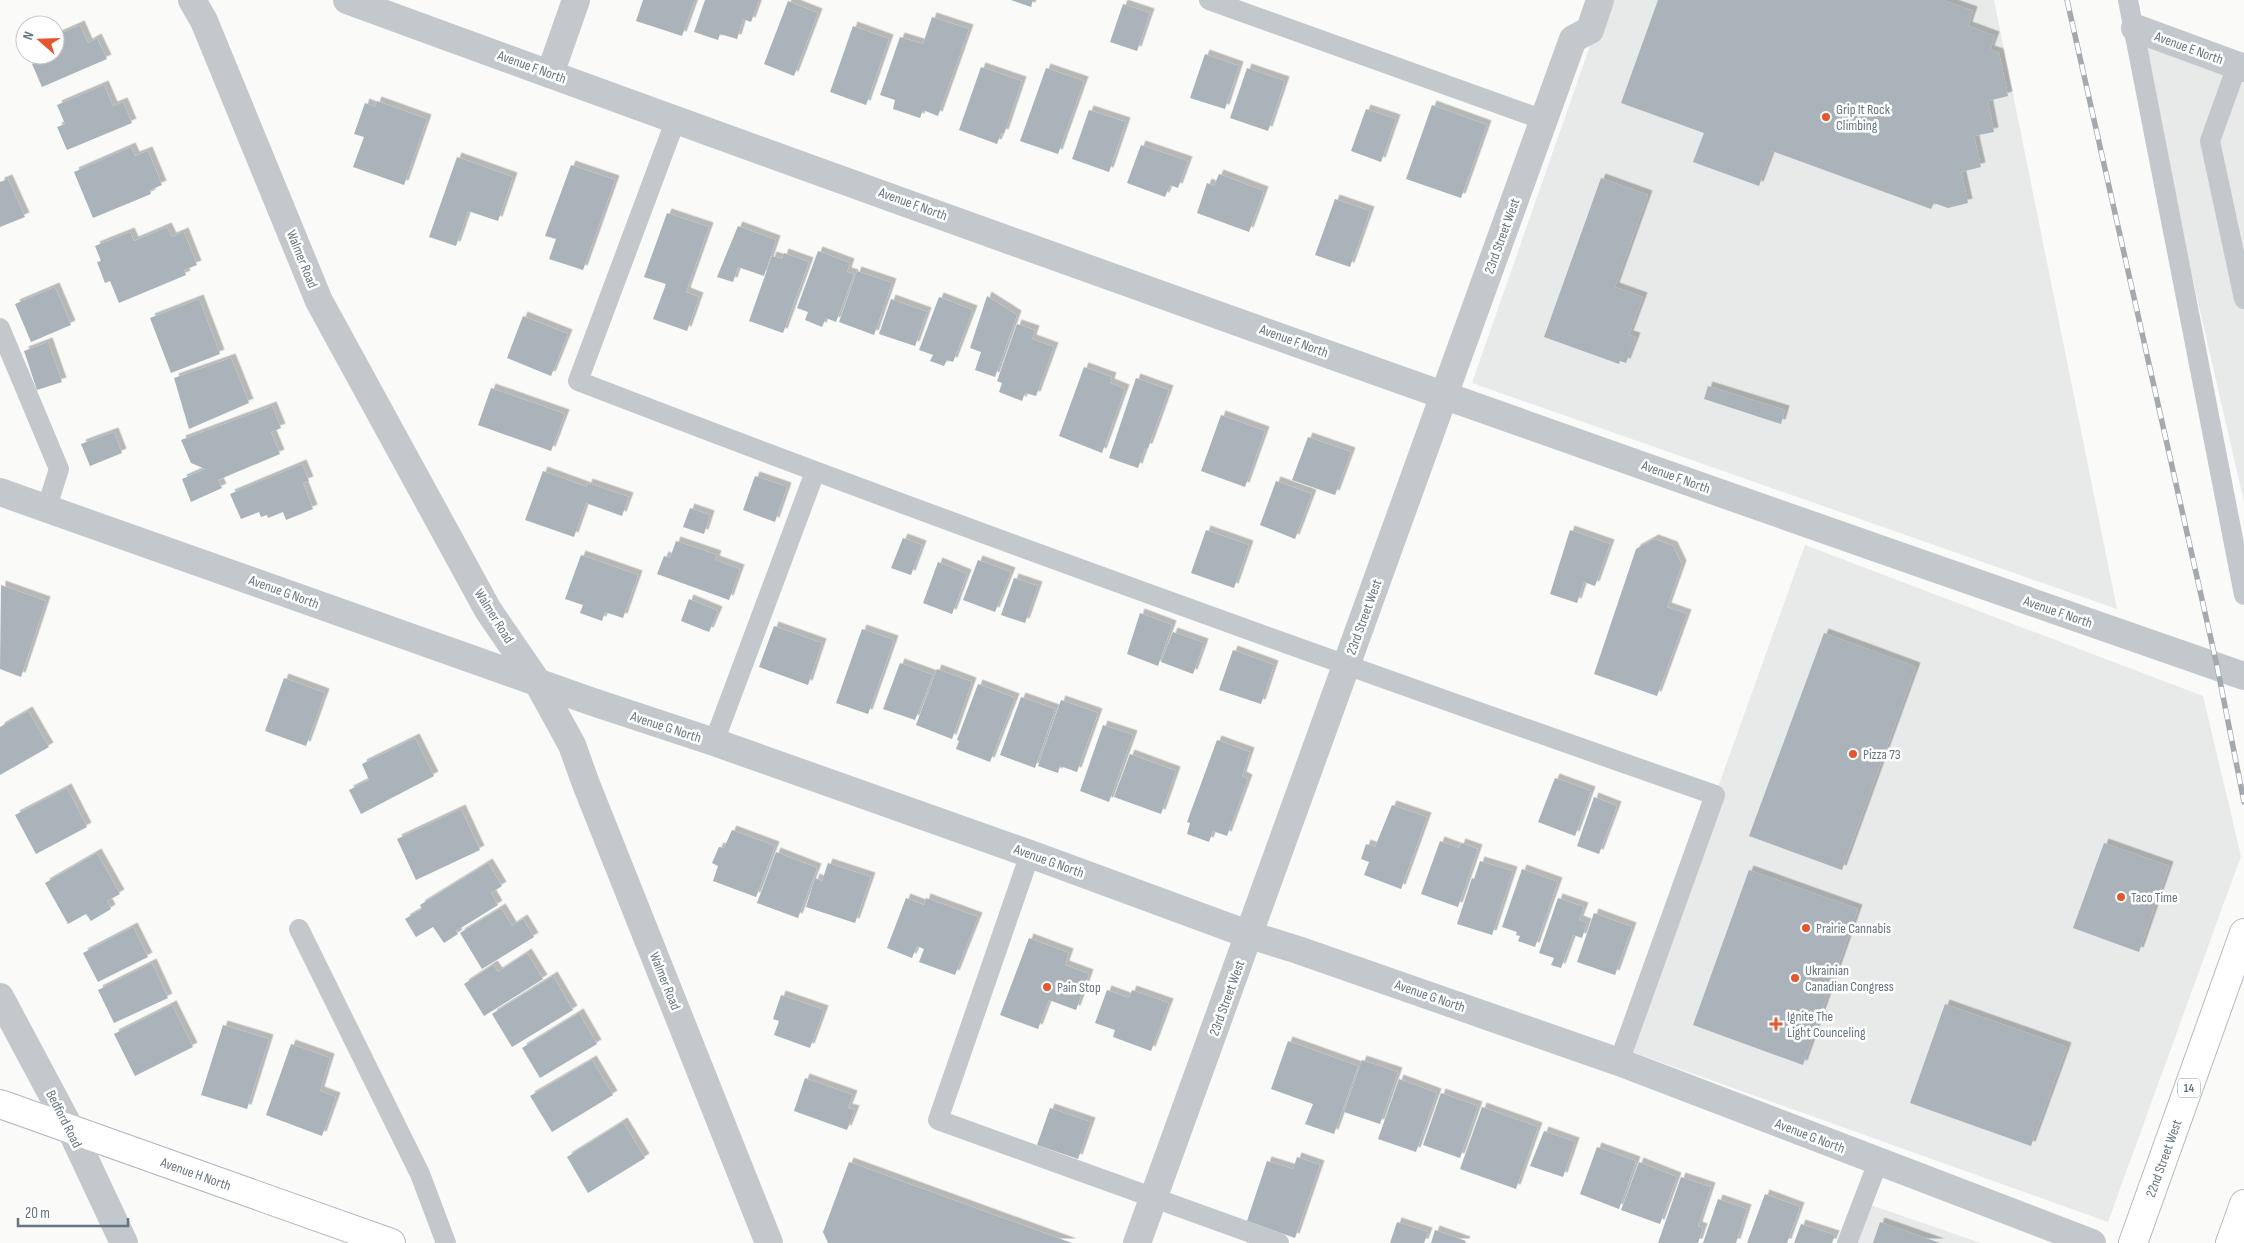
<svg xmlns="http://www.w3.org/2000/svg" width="2244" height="1243" viewBox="0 0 2244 1243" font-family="'Sofia Sans Condensed',sans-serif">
<defs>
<filter id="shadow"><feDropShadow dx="4.5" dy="-4.5" stdDeviation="0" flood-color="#0004"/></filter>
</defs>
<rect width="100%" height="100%" fill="#fafaf8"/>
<!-- built -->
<g fill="#e8e9e9">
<polygon points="1606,0 1994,0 2117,609 1472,383"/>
<polygon points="2135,28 2244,68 2244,502"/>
<polygon points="1805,545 2203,696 2241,856 2108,1222 1624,1049"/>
<polygon points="1862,1202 1981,1243 1847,1243"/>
</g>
<!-- building -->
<g fill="#aab3b9" filter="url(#shadow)">
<polygon points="643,0 695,0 682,36 636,21"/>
<polygon points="705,0 759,0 751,22 743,19 737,39 720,34 718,40 694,32"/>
<polygon points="1011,0 1033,0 1031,7"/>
<polygon points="1658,0 1942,0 1973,11 1968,26 1995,36 1990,50 1999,53 2008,96 1988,101 1994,132 1974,136 1981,167 1961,172 1968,203 1948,208 1934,203 1931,209 1772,151 1759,186 1693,162 1704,133 1621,103"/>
<polygon points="788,1 818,13 794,76 764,64"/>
<polygon points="1123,4 1150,13 1137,51 1110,42"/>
<polygon points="932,17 969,29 938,116 923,110 920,118 893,109 895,100 880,95 900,37 923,44"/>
<polygon points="80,25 88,43 97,38 107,59 42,87 32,64 40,60 38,55 55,55 55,36"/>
<polygon points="853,26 889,39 866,105 830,92"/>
<polygon points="1205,54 1239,66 1225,109 1190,98"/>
<polygon points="981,67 1022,81 1004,134 1001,133 997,144 959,130"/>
<polygon points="1046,68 1084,81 1058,154 1020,141"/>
<polygon points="1247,68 1285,81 1268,131 1230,118"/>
<polygon points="104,85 113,106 123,102 132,123 67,150 57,127 65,124 57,105"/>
<polygon points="377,101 427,119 404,185 353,167 364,137 354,134 365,103 375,107"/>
<polygon points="1432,105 1487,125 1461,198 1406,179"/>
<polygon points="1366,109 1396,119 1381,162 1351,151"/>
<polygon points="1089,110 1126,122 1109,172 1072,159"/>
<polygon points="1141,145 1188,161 1178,188 1170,185 1165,197 1127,183"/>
<polygon points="131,147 135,156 148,151 162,185 150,190 151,194 93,218 74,172"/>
<polygon points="457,157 513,177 498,221 468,211 456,246 429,237"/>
<polygon points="571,165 615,180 583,270 549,259 556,239 545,236"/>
<polygon points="1219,174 1264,191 1249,232 1197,213 1207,183 1214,186"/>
<polygon points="1601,178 1648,195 1615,287 1643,297 1629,335 1636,337 1626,363 1620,361 1619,364 1544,337"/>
<polygon points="8,179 25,217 0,227 0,182"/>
<polygon points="1335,199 1370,211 1350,267 1315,255"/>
<polygon points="667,213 709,227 686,292 699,297 687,331 653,319 666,284 644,277"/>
<polygon points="738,226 776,240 764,276 738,267 733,282 717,277"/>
<polygon points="167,227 172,237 184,232 197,265 184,270 186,275 119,303 110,281 105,283 97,262 101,261 95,246 130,232 134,241"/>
<polygon points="818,251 850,263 847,272 854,274 836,322 826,318 822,327 805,320 808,312 797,308"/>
<polygon points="784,253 809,262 783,333 749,321 772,256 782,259"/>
<polygon points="857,271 892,283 874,335 839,322"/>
<polygon points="55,287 71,325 31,342 15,304"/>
<polygon points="987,296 1017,315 995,377 975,370 981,352 970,348"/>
<polygon points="939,297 973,310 953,362 947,360 944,366 930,361 933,355 919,350"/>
<polygon points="199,299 220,354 171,373 150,318"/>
<polygon points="891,299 927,312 915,346 879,334"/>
<polygon points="523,316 568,334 551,376 507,358"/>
<polygon points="1017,324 1035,330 1032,339 1054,347 1036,396 1025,393 1022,401 999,392 1002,383 997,381"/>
<polygon points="48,342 62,382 37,390 24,351"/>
<polygon points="231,358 249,403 189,429 174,378"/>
<polygon points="1084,367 1112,377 1110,383 1125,389 1102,453 1059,436"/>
<polygon points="1136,378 1169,390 1148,448 1145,448 1138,468 1109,458"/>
<polygon points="1708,386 1785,410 1781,424 1704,399"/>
<polygon points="491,388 565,414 551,451 478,425"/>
<polygon points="272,406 281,428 271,432 280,454 218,480 222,488 191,502 182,479 205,469 191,463 181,440"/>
<polygon points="1221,415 1265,431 1245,487 1201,471"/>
<polygon points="114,432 122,453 90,466 81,444"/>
<polygon points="1308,437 1351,452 1335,495 1292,480"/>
<polygon points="302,464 309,481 303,483 313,509 286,520 283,512 268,518 267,515 261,517 259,512 241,519 230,494"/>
<polygon points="543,471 587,487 588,483 629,497 622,516 586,503 574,537 525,520"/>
<polygon points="755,476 787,487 775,522 743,510"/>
<polygon points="1276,481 1312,494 1295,539 1260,525"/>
<polygon points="690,508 710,515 704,534 683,527"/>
<polygon points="1206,530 1249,545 1234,588 1191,573"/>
<polygon points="1570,530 1610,544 1595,586 1584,582 1577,603 1550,594"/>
<polygon points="903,538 922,545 911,575 891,568"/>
<polygon points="1654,539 1673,546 1682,565 1667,607 1687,614 1657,696 1594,674 1636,549"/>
<polygon points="676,541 717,555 715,560 740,569 729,600 657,574 664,556 670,558"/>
<polygon points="581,555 638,575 623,618 605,612 602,621 580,613 583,605 565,599"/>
<polygon points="978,560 1011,572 995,612 963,600"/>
<polygon points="938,562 967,574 952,614 923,603"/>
<polygon points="1014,578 1038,586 1025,623 1001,615"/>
<polygon points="1,585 46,601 21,677 0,669"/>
<polygon points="689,599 718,611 709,632 681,621"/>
<polygon points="1140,613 1172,625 1158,666 1127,654"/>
<polygon points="774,626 822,643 808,685 759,667"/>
<polygon points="862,629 894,640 868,714 836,703"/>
<polygon points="1173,632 1204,643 1193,674 1161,662"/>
<polygon points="1824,633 1916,667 1842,870 1749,836"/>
<polygon points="1233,650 1274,665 1261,704 1219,690"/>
<polygon points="900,663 933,675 915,720 883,709"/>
<polygon points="937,669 972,682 952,739 916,725"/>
<polygon points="284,678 325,693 306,746 265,731"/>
<polygon points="978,684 1015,698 990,762 956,749 959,741 957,740"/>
<polygon points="1021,697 1055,709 1035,768 1000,755"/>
<polygon points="1061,700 1098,713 1077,772 1060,766 1058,773 1038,766"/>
<polygon points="28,711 49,747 0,775 0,727"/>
<polygon points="1103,725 1133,735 1109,802 1080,791"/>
<polygon points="415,738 434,776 361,814 349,790 369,780 362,764"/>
<polygon points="1217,740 1250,752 1242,776 1248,779 1227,836 1213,831 1209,842 1187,834 1190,823 1187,822"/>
<polygon points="1130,754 1176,771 1161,814 1114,797"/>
<polygon points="1555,778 1591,791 1575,836 1538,822"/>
<polygon points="67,788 87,827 36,854 15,815"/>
<polygon points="1594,797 1617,806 1599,854 1577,846"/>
<polygon points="1392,805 1427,817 1401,889 1364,875 1369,862 1361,859 1366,844 1375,847"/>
<polygon points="461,809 480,850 416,880 397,839"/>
<polygon points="732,830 775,846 756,897 713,881 718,866 712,863 719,847 724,848"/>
<polygon points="1440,841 1459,848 1461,843 1478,849 1458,907 1421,894"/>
<polygon points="2104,843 2169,866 2139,952 2073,928"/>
<polygon points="776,852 817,868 798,918 757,903"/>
<polygon points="97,853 120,894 107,901 111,909 91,921 86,914 68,924 45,883"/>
<polygon points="1480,861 1513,871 1492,935 1457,924 1472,878 1474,879"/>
<polygon points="488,863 502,886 491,893 498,905 456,931 458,934 444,943 433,927 416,937 405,919 422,909 420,905"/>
<polygon points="828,863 871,877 855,923 806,907 815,878 822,881"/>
<polygon points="1522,869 1558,882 1535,947 1518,941 1520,936 1516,935 1517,932 1502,927"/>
<polygon points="1749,870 1858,909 1803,1065 1693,1025"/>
<polygon points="906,898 924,905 926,898 978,917 955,975 919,962 924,949 917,946 912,958 887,948"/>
<polygon points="1558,898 1584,907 1579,920 1587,923 1582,938 1573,935 1561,968 1551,965 1554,958 1539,953"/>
<polygon points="501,908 512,926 523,919 534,937 482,969 460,933"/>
<polygon points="1594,913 1632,927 1615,975 1577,962"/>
<polygon points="133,927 148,957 98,982 83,953"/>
<polygon points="1029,938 1069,953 1065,965 1089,974 1076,1010 1049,1000 1038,1029 1000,1015"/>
<polygon points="527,953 543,979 484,1016 464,984 493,965 498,972"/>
<polygon points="152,963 168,998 114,1023 98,990"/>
<polygon points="553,976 573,1010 512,1047 492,1014"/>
<polygon points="1107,990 1129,998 1132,990 1169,1003 1151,1051 1113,1037 1115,1030 1095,1023"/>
<polygon points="781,995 824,1010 810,1048 774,1035 779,1021 773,1019"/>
<polygon points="1945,1004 2067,1047 2031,1146 1910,1103"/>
<polygon points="172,1005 193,1047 135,1076 114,1034"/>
<polygon points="579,1013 597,1044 540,1078 522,1048"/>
<polygon points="223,1025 269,1039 247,1109 201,1095"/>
<polygon points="1288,1041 1358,1066 1334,1134 1305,1124 1313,1104 1271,1089"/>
<polygon points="291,1044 330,1058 320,1091 336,1097 322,1136 266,1115"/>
<polygon points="592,1060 613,1095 552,1132 530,1096"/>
<polygon points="1362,1060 1398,1072 1380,1124 1344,1112"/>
<polygon points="805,1078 853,1095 848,1108 855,1110 847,1130 794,1111"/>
<polygon points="1399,1079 1437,1093 1416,1152 1378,1139"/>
<polygon points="1441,1093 1478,1106 1460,1158 1423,1145"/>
<polygon points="1482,1107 1538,1127 1516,1189 1460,1169"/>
<polygon points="1050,1108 1091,1122 1078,1159 1037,1145"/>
<polygon points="623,1122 645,1158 588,1193 567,1157"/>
<polygon points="1544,1131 1575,1142 1563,1177 1530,1166"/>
<polygon points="1597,1147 1636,1161 1619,1209 1580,1194"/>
<polygon points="1297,1157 1320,1165 1295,1238 1247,1221 1267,1161 1293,1169"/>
<polygon points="849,1162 1072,1243 828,1243 823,1232"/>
<polygon points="1639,1162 1677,1177 1660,1224 1621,1210"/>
<polygon points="1681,1177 1711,1187 1698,1226 1703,1228 1698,1243 1658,1243"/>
<polygon points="1765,1194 1800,1207 1787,1243 1747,1243"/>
<polygon points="1718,1199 1747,1209 1736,1243 1703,1243"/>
<polygon points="1397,1222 1428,1232 1424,1243 1390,1243"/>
<polygon points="1880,1222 1940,1243 1873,1243"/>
<polygon points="1801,1224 1835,1235 1832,1243 1794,1243"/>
<polygon points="1435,1230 1466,1241 1465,1243 1431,1243"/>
</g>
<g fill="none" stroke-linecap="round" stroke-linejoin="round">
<!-- secondary casing -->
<g stroke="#b3babf" stroke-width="30">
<g id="secondary">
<path id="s1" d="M0 1104 391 1243"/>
</g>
</g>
<!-- primary casing -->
<g stroke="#b5babe" stroke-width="30">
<g id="primary">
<path id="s2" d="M2133 1243 2244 933"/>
<polyline points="2230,1243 2244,1204"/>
</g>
</g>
<!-- lane -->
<g stroke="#c3c8cc" stroke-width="20">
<polyline points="1209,0 1544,120"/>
<polyline points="2128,0 2244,595"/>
<polyline points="2237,66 2210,141 2244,299"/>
<path d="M676 119 578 381C954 526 1334 662 1715 795L1619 1062"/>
<polyline points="0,328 59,469 47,507"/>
<polyline points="714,742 815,472"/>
<polyline points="1030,854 938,1120 1279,1243"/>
<polyline points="299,929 420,1174 446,1243"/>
<polyline points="1847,1243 1878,1162"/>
</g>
<!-- street -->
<g stroke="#c3c8cc" stroke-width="28">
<polyline points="192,0 204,21 319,301 488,610 538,683 572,745 586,784 769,1243"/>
<path d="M347 0C977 231 1610 456 2244 676"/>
<polyline points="2135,28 2244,68"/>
<polyline points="550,74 576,0"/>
<polyline points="0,492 590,701 714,742 1030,854 1250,935 1298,950 1619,1062 2092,1243"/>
<polyline points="0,997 71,1130 124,1243"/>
<polyline points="1137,1243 1573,39 1590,30 1600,0"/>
</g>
<!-- secondary -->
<use href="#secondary" stroke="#fff" stroke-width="28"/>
<!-- primary -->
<use href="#primary" stroke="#fff" stroke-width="28"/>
<!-- rail casing -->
<g stroke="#a2aab0" stroke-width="5.5">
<polyline id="rail" points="2067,0 2217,666 2244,802"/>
</g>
<!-- rail -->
<use href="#rail" stroke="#fff" stroke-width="4" stroke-dasharray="11" stroke-linecap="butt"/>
</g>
<!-- markers -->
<g fill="#e4572e" stroke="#fff" stroke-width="2">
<circle cx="1826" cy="117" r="5"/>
<circle cx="1853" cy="754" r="5"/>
<circle cx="2121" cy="897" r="5"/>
<circle cx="1806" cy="928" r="5"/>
<circle cx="1795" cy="978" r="5"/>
<circle cx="1047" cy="987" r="5"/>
<path d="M1773.5 1016.5h5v5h5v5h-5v5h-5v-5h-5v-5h5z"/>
</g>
<g text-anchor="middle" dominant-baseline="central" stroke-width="5" stroke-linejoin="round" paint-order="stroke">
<!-- shield labels -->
<rect fill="#fff" stroke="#939fa8" stroke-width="1" x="2178" y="1078.5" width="22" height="19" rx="4"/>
<g font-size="12" font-weight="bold" fill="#657683">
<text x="2189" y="1088">14</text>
</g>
<!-- street labels -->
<g font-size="14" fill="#657683" stroke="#fff">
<text transform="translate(2189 48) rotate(20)">Avenue E North</text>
<text transform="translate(532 67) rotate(20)">Avenue F North</text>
<text transform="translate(913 204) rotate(20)">Avenue F North</text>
<text transform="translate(1502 236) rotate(-70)">23rd Street West</text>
<text transform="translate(302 259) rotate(68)">Walmer Road</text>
<text transform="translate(1294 341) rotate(20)">Avenue F North</text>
<text transform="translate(1676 477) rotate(20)">Avenue F North</text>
<text transform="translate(284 592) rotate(20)">Avenue G North</text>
<text transform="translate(2058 612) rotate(19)">Avenue F North</text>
<text transform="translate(494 616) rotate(58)">Walmer Road</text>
<text transform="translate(1364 617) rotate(-70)">23rd Street West</text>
<text transform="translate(666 727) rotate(18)">Avenue G North</text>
<text transform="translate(1049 861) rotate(20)">Avenue G North</text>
<text transform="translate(665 981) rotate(68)">Walmer Road</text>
<text transform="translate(1430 996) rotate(19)">Avenue G North</text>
<text transform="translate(1227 998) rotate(-70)">23rd Street West</text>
<text transform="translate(64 1119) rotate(63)">Bedford Road</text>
<text transform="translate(1810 1136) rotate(21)">Avenue G North</text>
<text stroke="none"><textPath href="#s2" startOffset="90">22nd Street West</textPath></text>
<text stroke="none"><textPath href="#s1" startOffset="208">Avenue H North</textPath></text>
</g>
<!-- poi labels -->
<g font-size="14" fill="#657683" stroke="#fff" text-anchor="start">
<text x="1836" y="109">Grip It Rock<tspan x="1836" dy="16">Climbing</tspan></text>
<text x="1863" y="754">Pizza 73</text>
<text x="2131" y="897">Taco Time</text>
<text x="1816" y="928">Prairie Cannabis</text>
<text x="1805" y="970">Ukrainian<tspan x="1805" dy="16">Canadian Congress</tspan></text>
<text x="1057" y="987">Pain Stop</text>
<text x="1787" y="1016">Ignite The<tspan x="1787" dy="16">Light Counceling</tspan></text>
</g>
</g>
<!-- north arrow -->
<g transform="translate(40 40) rotate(290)"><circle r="24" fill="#ffffff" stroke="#c1c8cd"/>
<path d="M0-4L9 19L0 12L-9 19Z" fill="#e4572e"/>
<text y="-8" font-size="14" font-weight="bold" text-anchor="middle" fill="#657683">N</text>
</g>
<!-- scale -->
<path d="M18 1218v8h110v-8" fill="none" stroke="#657683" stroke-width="2.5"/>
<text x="25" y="1218" font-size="15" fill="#657683" stroke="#ffffff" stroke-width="4" paint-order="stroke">20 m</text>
</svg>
